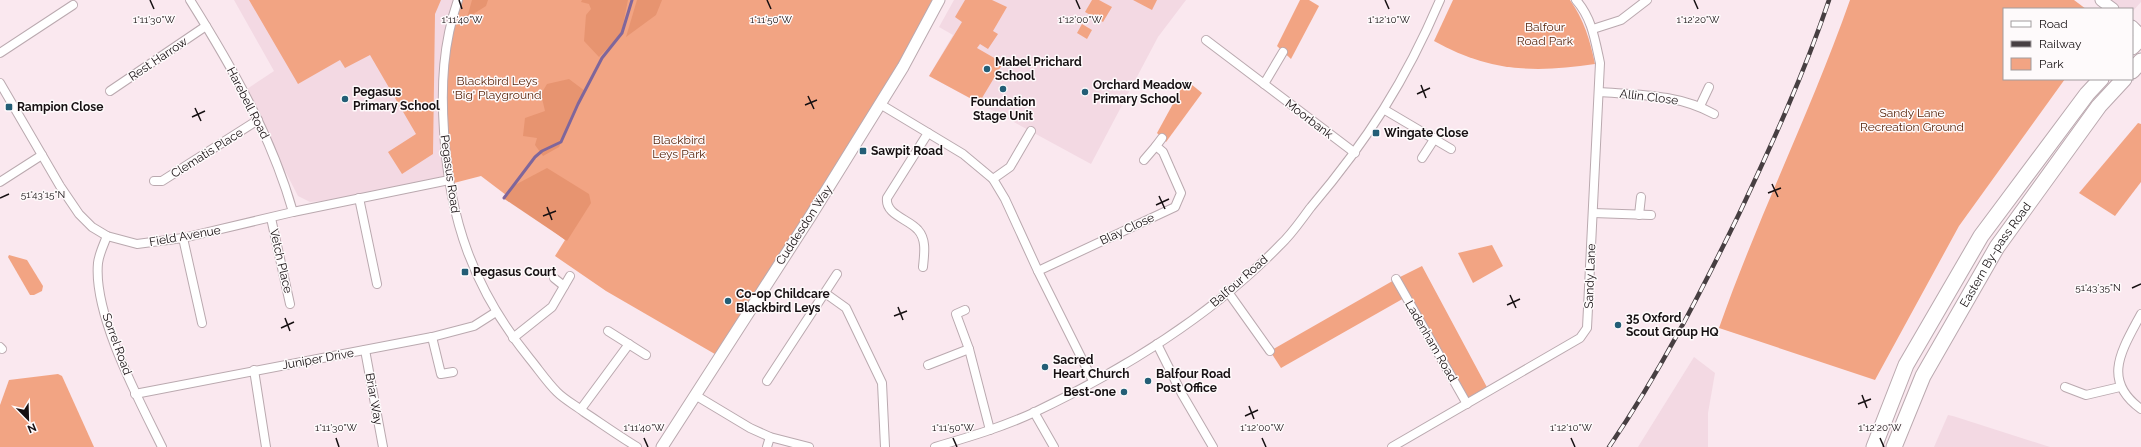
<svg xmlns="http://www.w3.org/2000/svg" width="2141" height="447" viewBox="0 0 2141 447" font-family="Raleway,sans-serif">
<rect width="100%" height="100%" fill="#fae8ef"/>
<!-- built -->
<g fill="#f3d9e3">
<polygon points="234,0 458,0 449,180 359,198 310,202 298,196 244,91 274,71"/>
<polygon points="954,0 1186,0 1158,37 1091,164 929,76 953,35 939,27"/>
<polygon points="2111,0 2141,0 2141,2 2132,12 2132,9 2121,9"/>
<polygon points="1694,357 1715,373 1708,413 1708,447 1638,447"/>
<polygon points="1948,415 1953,416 2050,447 1934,447"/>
</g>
<!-- green -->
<g fill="#f2a483">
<polygon points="249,0 441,0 435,14 433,154 402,174 388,152 416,134 370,55 345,68 340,60 298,84"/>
<polygon points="458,0 936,0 903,67 720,357 606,291 555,256 565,240 481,176 450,184 443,60"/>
<polygon points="965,0 992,0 1007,7 993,31 998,34 988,49 980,44 977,48 1003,63 979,103 929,76 962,22 955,17"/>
<polygon points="1092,0 1099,0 1112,7 1103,22 1085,12"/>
<polygon points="1133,0 1157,0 1152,10"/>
<polygon points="1300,0 1309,0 1319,6 1291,59 1277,46"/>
<path d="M1453 0H1570C1584 20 1590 40 1595 64 1535 73 1489 72 1434 41Z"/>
<path d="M1850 0H2074L2086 9H2004V79H2065L1959 226 1875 380 1719 328C1758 217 1811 111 1850 0Z"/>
<polygon points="1082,24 1092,30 1087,39 1077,33"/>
<polygon points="1186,80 1202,93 1166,142 1157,133"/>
<polygon points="2138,123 2141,124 2141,182 2115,216 2079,193"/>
<polygon points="1492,245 1503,266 1473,283 1458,253"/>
<polygon points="9,255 27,260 43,286 42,291 34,295 30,295 8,257"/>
<polygon points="1422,266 1489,391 1467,404 1406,297 1281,368 1270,351 1396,279"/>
<polygon points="58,374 62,376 94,447 0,447 0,405 9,380"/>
</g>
<!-- forest -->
<g fill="#e79470">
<polygon points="472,0 488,0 486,6 467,18"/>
<polygon points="582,0 628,0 621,35 599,57 584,41 586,15 591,9 589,4 581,2"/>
<polygon points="637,0 662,0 656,15 626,37"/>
<polygon points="569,79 585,91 559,147 543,156 535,145 537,138 523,136 525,118 545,111 541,94 547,84"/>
<polygon points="547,168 589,194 591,203 567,241 503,198 513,186"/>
</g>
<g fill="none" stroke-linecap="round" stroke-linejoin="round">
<!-- stream -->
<polyline stroke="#7f669b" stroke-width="3" points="504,198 535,157 542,151 561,142 578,104 602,58 622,33 632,0"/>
<!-- street casing -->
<g stroke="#baa9af" stroke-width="10">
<g id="street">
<path d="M190 0C232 67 271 135 293 212"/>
<path d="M458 0C443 43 441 86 444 131 449 220 474 290 530 359 539 370 547 382 557 392 565 400 575 405 584 412 602 424 619 436 637 447"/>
<polyline points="1593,29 1621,20 1647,0"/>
<polyline points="1206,40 1355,153"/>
<polyline points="0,53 73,5"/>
<polyline points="0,83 60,186 79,214 92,227 107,236 137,244 183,238 293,212 449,180"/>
<polyline points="1264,84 1283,52"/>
<polyline points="110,91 206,26"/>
<path d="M1599 92C1639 95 1678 94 1714 114"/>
<polyline points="880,104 963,154 993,179 1005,199 1038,271 1093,381"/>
<polyline points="1700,106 1709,87"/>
<polyline points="1385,110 1451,149"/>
<polyline points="1156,146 1162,138"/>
<polyline points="1422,158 1435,138"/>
<polyline points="993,179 1010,167 1031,131"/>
<polyline points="154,181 162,181 258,120"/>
<polyline points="0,182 42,155"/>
<polyline points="359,198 377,284"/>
<polyline points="1593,213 1651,215"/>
<polyline points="1639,215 1641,197"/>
<polyline points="271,218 290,304"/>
<path d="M107 236C104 244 99 254 98 263 93 315 139 400 162 447"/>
<polyline points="183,238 202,323"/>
<path d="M923 267C924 255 927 240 918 230 909 219 885 215 887 198L928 133"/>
<polyline points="1038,271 1175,207 1181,193 1163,152 1156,146 1144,160"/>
<polyline points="554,278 564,286"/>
<polyline points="1396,279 1467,404"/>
<polyline points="1228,292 1270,351"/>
<polyline points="825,293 846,308 882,383 885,447"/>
<polyline points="965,310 956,314 969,349 990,430"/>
<path d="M2141 314C2122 350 2101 380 2141 409"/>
<polyline points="608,331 646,355"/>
<polyline points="432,337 441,374 453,372"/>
<polyline points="513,338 552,307 570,276"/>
<polyline points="1157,344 1182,394 1213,447"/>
<polyline points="0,347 2,349"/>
<polyline points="365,350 383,447"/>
<polyline points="928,365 969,349"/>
<polyline points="254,370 266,447"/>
<polyline points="767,381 837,274"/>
<polyline points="2065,387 2086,395 2120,387"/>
<polyline points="135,394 432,337 474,326 496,312"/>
<polyline points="695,395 750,428 770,437 809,447"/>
<polyline points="581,409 629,344"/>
<polyline points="1034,412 1054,447"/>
<polyline points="767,447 770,437"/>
<path d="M935 447C969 437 1003 427 1035 412 1123 370 1211 316 1280 245 1292 234 1301 220 1311 207 1367 141 1406 80 1440 0"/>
<path d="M1392 447 1580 338 1587 328 1600 63C1595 40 1592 18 1576 0"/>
</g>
</g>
<!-- secondary casing -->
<g stroke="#baa9af" stroke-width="13">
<g id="secondary">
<polyline points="2101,0 2113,9"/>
<polyline points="2132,26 2141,35"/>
<polyline points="662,447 810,217 903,67 939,0"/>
</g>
</g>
<!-- highway casing -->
<g stroke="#baa9af" stroke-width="17">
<g id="highway">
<polyline points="2132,47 2141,38"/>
<polyline points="2132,71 2141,61"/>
<polyline points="1874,447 1906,365 1981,236 2087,94 2101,79"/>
<path id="s1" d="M1894 447 1923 376 1997 247 2099 106 2124 79"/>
</g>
</g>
<!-- street -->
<use href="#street" stroke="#fff" stroke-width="8"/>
<!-- secondary -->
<use href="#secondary" stroke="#fff" stroke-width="11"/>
<!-- highway -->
<use href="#highway" stroke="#fff" stroke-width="15"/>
<!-- rail casing -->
<g stroke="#473f42" stroke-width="4.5">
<path id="rail" d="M1609 447C1659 374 1700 294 1739 214 1772 144 1804 74 1829 0"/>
</g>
<!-- rail -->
<use href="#rail" stroke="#fefafb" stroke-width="3" stroke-dasharray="9" stroke-linecap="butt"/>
</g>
<!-- ticks -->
<path fill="none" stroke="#161012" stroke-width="1.5" d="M150 0 154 9M459 0 462 9M767 0 771 9M1076 0 1080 9M1385 0 1389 9M1694 0 1698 9M1421 85 1426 98M1417 94 1430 88M808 96 814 109M805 105 817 100M195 108 201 121M192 117 205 111M1772 184 1778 197M1768 193 1781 188M1159 196 1165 209M0 198 9 194M1156 205 1169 199M547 207 552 220M543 216 556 211M2132 288 2141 284M1510 295 1516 308M1507 305 1520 299M898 307 903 320M894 316 907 311M285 318 290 331M281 328 294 322M1862 395 1867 408M1858 404 1871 399M1249 406 1254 419M1245 416 1258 410M336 438 339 447M644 438 648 447M953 438 957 447M1262 438 1266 447M1571 438 1575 447M1880 438 1884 447"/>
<!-- markers -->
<g fill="#235e76" stroke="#fefafb" stroke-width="1.5">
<circle cx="987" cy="69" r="4"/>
<circle cx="1003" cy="89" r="4"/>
<circle cx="1085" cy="92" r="4"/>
<circle cx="345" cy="99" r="4"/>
<rect x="5" y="103" width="8" height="8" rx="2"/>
<rect x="1372" y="129" width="8" height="8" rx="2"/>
<rect x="859" y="147" width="8" height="8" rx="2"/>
<rect x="461" y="268" width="8" height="8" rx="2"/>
<circle cx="728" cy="301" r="4"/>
<circle cx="1618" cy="325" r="4"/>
<circle cx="1045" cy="367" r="4"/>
<circle cx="1148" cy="381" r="4"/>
<circle cx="1124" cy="392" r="4"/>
</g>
<g text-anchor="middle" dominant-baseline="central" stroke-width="3" stroke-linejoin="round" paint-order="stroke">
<!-- park labels -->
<g font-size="12" fill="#531f05" stroke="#fefafb">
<text x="1545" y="27">Balfour<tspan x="1545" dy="14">Road Park</tspan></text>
<text x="497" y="81">Blackbird Leys<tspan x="497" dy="14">'Big' Playground</tspan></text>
<text x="1912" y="113">Sandy Lane<tspan x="1912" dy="14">Recreation Ground</tspan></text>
<text x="679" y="140">Blackbird<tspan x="679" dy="14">Leys Park</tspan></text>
</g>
<!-- street labels -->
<g font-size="12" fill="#161012" stroke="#fefafb">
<text transform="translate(158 59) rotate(-34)">Rest Harrow</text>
<text transform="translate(1649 97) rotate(7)">Allin Close</text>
<text transform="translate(248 103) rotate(63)">Harebell Road</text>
<text transform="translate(1309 119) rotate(37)">Moorbank</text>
<text transform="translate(207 153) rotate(-32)">Clematis Place</text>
<text transform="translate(450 174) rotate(82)">Pegasus Road</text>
<text transform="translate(804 225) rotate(-57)">Cuddesdon Way</text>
<text transform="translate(1127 229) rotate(-25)">Blay Close</text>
<text transform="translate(185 236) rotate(-10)">Field Avenue</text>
<text stroke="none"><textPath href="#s1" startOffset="218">Eastern By-pass Road</textPath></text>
<text transform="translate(281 261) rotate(77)">Vetch Place</text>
<text transform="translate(1590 276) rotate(-88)">Sandy Lane</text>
<text transform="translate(1239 281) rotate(-41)">Balfour Road</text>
<text transform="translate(1431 341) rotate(60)">Ladenham Road</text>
<text transform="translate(117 344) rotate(70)">Sorrel Road</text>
<text transform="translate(318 359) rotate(-10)">Juniper Drive</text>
<text transform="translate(374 399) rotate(80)">Briar Way</text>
</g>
<!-- poi labels -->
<g font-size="12" font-weight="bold" fill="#161012" stroke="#fefafb" text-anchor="start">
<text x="995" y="62">Mabel Prichard<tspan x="995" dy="14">School</tspan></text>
<text x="1093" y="85">Orchard Meadow<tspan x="1093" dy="14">Primary School</tspan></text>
<text x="353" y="92">Pegasus<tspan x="353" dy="14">Primary School</tspan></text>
<text x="1003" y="102" text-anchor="middle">Foundation<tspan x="1003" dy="14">Stage Unit</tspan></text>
<text x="17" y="107">Rampion Close</text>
<text x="1384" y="133">Wingate Close</text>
<text x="871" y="151">Sawpit Road</text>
<text x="473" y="272">Pegasus Court</text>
<text x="736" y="294">Co-op Childcare<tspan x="736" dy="14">Blackbird Leys</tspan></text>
<text x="1626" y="318">35 Oxford<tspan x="1626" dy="14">Scout Group HQ</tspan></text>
<text x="1053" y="360">Sacred<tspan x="1053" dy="14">Heart Church</tspan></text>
<text x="1156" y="374">Balfour Road<tspan x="1156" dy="14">Post Office</tspan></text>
<text x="1116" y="392" text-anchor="end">Best-one</text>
</g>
</g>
<g font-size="10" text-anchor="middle" fill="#161012" stroke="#fefafb" stroke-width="3" stroke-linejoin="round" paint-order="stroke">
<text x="154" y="23">1°11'30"W</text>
<text x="462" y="23">1°11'40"W</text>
<text x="771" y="23">1°11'50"W</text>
<text x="1080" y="23">1°12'00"W</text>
<text x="1389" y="23">1°12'10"W</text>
<text x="1698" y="23">1°12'20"W</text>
<text x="43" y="198">51°43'15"N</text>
<text x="2098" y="291">51°43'35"N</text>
<text x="336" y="431">1°11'30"W</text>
<text x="644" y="431">1°11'40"W</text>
<text x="953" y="431">1°11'50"W</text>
<text x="1262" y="431">1°12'00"W</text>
<text x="1571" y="431">1°12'10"W</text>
<text x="1880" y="431">1°12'20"W</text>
</g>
<!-- legend -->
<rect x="2003" y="8" width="130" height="72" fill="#fefafb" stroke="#a19c9e"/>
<rect x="2011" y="21" width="20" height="6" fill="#ffffff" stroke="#a19c9e"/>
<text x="2039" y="28" font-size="12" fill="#161012">Road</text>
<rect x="2011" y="41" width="20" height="6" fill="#473f42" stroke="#a19c9e"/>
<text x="2039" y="48" font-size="12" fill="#161012">Railway</text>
<rect x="2011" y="58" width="20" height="12" fill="#f2a483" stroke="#a19c9e"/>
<text x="2039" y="68" font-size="12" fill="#161012">Park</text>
<!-- north arrow -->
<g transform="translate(28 419) rotate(157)" stroke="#fefafb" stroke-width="3" paint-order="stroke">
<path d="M0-3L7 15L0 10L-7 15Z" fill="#161012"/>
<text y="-6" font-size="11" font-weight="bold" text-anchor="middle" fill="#161012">N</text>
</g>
</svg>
